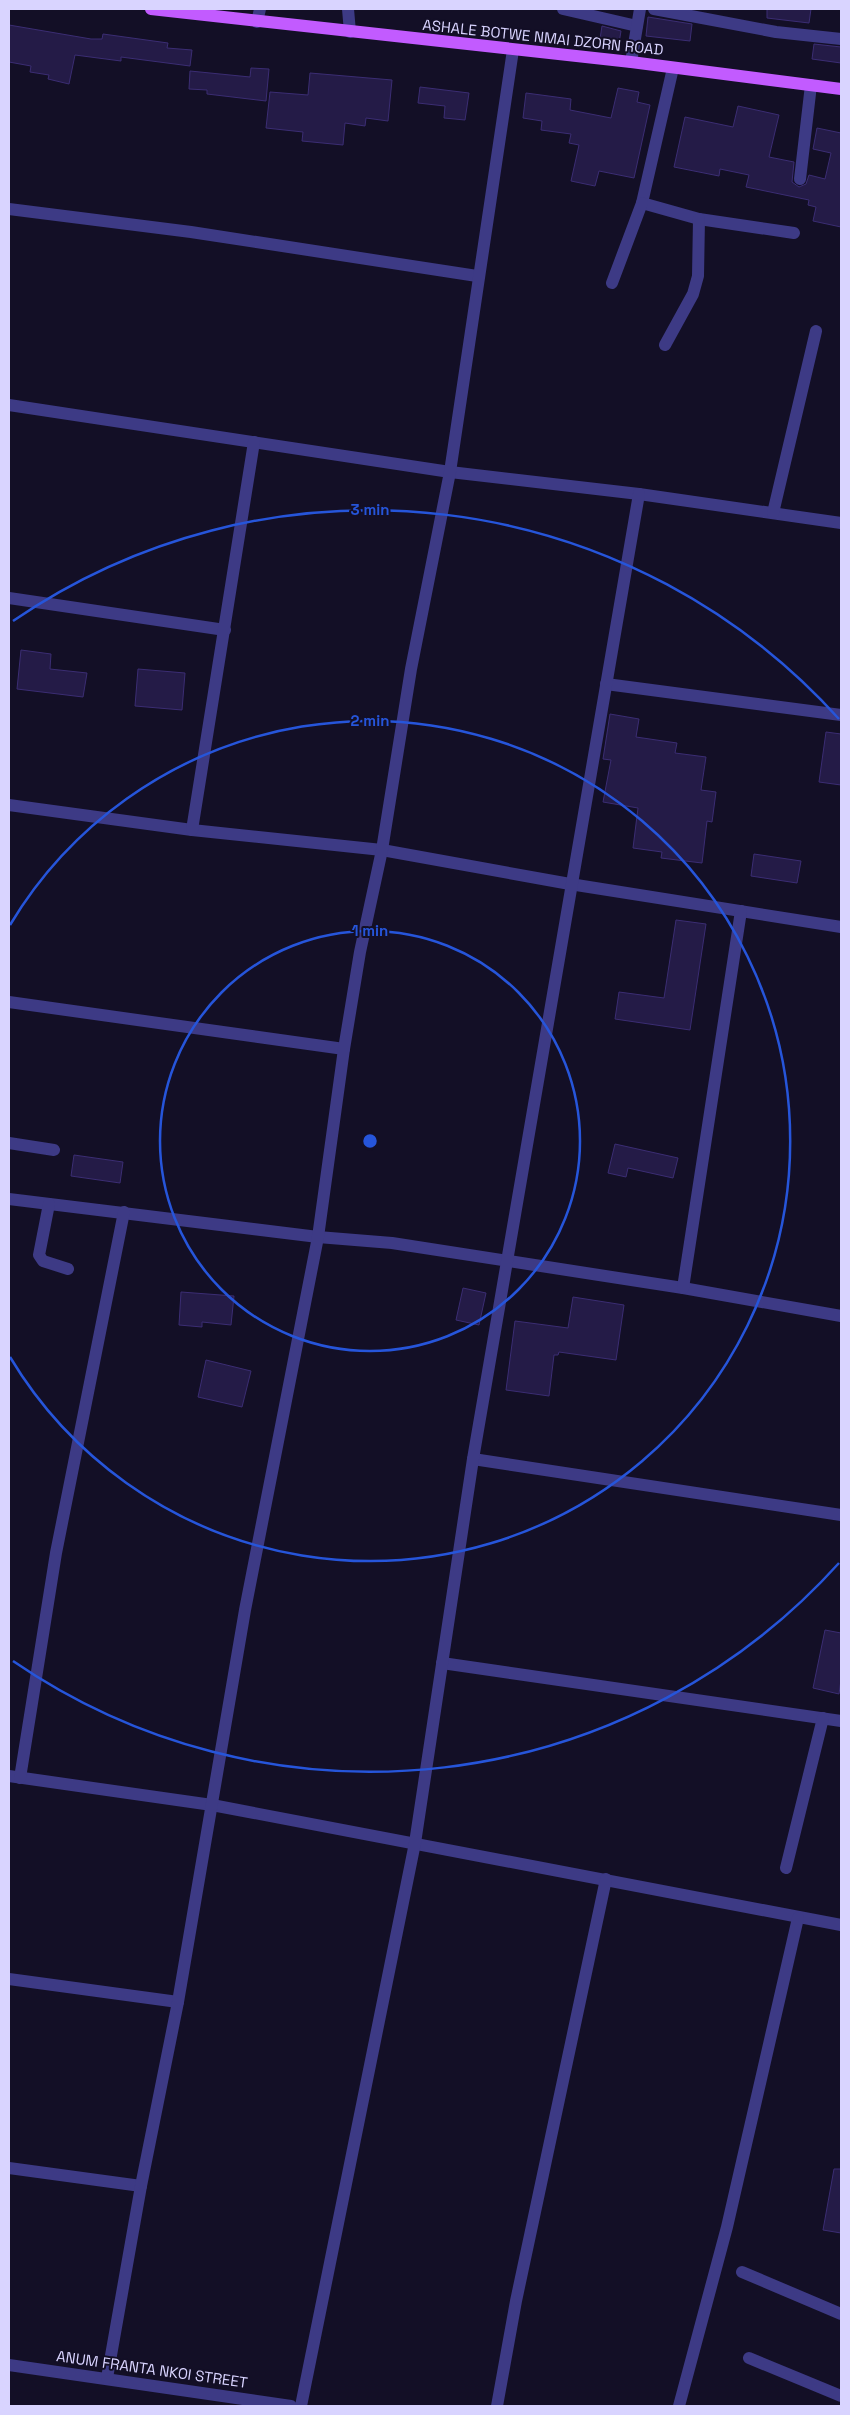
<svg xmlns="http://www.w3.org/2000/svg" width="850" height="2415" viewBox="0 0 850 2415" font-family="'Space Grotesk',sans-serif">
<rect width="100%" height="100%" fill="#130f26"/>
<!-- building -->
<g fill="#241b47" stroke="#3b2d73">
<polygon points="767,9 811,9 809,23 767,18"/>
<polygon points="648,17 692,24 690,41 646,36"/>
<polygon points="9,25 91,39 102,39 103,34 168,43 167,48 192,50 190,66 121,57 121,61 75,55 69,84 48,79 49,75 30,72 31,66 9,62"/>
<polygon points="602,26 621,31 619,43 600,39"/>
<polygon points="814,44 841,47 841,63 812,59"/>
<polygon points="251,68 269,69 266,101 207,94 207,90 189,89 190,71 250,77"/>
<polygon points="310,73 392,80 388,121 366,118 365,126 345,123 343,145 302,141 303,132 266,128 270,92 308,95"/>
<polygon points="420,87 469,93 465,120 444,118 445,106 418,103"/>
<polygon points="618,88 639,92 637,102 650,105 634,178 599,171 595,186 571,181 579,145 569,143 571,134 541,130 542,121 523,118 526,93 571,99 570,110 611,118"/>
<polygon points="738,106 779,115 769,157 794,162 792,182 799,187 806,184 809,175 825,179 831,153 813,149 817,128 841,133 841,227 813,221 816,207 808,205 809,200 746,187 749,175 720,169 719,176 674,167 685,117 733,127"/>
<polygon points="21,650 51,654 50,669 87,673 83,697 17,689"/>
<polygon points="138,669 185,673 182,710 135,706"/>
<polygon points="610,714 639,719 636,737 677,743 675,753 706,757 701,790 716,792 712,822 707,821 702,863 661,858 662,852 633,848 638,808 603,802 611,760 603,759"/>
<polygon points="826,732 841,734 841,785 819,782"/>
<polygon points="754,854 801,861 797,883 751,876"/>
<polygon points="676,920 706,924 690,1030 615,1019 619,992 664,998"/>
<polygon points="615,1144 678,1158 673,1178 628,1168 626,1177 608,1173"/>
<polygon points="74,1155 123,1162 120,1183 71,1176"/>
<polygon points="463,1288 486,1293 479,1325 456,1320"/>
<polygon points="181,1292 234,1296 231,1325 202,1322 202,1327 179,1325"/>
<polygon points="573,1297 624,1305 616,1360 559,1352 558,1355 554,1355 549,1396 506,1390 515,1321 568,1328"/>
<polygon points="206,1360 251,1371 242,1407 198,1397"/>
<polygon points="825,1630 841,1633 841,1680 839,1694 813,1688"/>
<polygon points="834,2169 841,2169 841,2233 823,2230"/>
</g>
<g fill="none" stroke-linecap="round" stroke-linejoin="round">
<!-- minor -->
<g stroke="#3d3a85" stroke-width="12">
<polyline points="348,9 350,32"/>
<polyline points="563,9 637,26"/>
<polyline points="654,9 776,32 841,39"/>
<polyline points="257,22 260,9"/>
<polyline points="631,62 640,9"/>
<polyline points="673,68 642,203 699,219 794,233"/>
<polyline points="800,179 811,85"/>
<polyline points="9,209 191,232 477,276"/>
<polyline points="612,283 642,203"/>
<polyline points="665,345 693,294 698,276 699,219"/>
<polyline points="9,405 450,472 639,494 841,523"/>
<polyline points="773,513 816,331"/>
<polyline points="9,598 225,630"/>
<polyline points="606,684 841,715"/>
<polyline points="9,805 192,830 382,850 570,884 841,927"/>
<polyline points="192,830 254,442"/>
<polyline points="9,1002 344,1049"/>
<polyline points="9,1143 54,1150"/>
<polyline points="9,1199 318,1237 392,1243 683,1288 841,1316"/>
<polyline points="49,1204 39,1255 43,1261 68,1269"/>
<polyline points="683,1288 741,911"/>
<polyline points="473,1459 841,1515"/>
<polyline points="442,1663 841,1721"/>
<polyline points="9,1776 212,1805 841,1925"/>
<polyline points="20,1778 56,1553 124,1212"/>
<polyline points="786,1868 823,1718"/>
<polyline points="9,1979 178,2002"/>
<polyline points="9,2168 141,2186"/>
<polyline points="742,2272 841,2314"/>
<polyline points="749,2358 841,2396"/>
<polyline points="9,2365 291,2406"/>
<polyline points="107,2378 141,2186 178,2002 245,1610 318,1237 344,1049 360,952 382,850 411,669 450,472 513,50"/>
<polyline points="301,2406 415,1843 473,1459 639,494"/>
<polyline points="497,2406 516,2301 606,1879"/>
<polyline points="679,2406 727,2227 798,1918"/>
</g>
<!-- major -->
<polyline stroke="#c25bff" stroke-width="12" points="151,9 631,62 841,89"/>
</g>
<!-- distance rings -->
<g fill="none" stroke="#2655da" stroke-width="2.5">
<circle cx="370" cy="1141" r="210"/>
<path d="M10 925A420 420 0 1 1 10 1357"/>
<path d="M839 1563A631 631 0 0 1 13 1661M13 621A631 631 0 0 1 839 719"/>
</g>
<g text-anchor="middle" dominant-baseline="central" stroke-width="4" stroke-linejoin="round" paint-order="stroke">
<!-- street labels -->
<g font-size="15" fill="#d9d4ff" stroke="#130f26">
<text transform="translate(543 37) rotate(6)">ASHALE BOTWE NMAI DZORN ROAD</text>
<text transform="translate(152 2369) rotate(8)">ANUM FRANTA NKOI STREET</text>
</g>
</g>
<circle cx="370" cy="1141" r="8" fill="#2655da" stroke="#130f26" stroke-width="2.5"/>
<g font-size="15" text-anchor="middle" font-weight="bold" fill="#2655da" stroke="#130f26" stroke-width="4" stroke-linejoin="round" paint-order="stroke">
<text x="370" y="515">3 min</text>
<text x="370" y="726">2 min</text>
<text x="370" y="936">1 min</text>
</g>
<!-- border -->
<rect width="850" height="2415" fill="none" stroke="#d9d4ff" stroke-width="20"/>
</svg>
